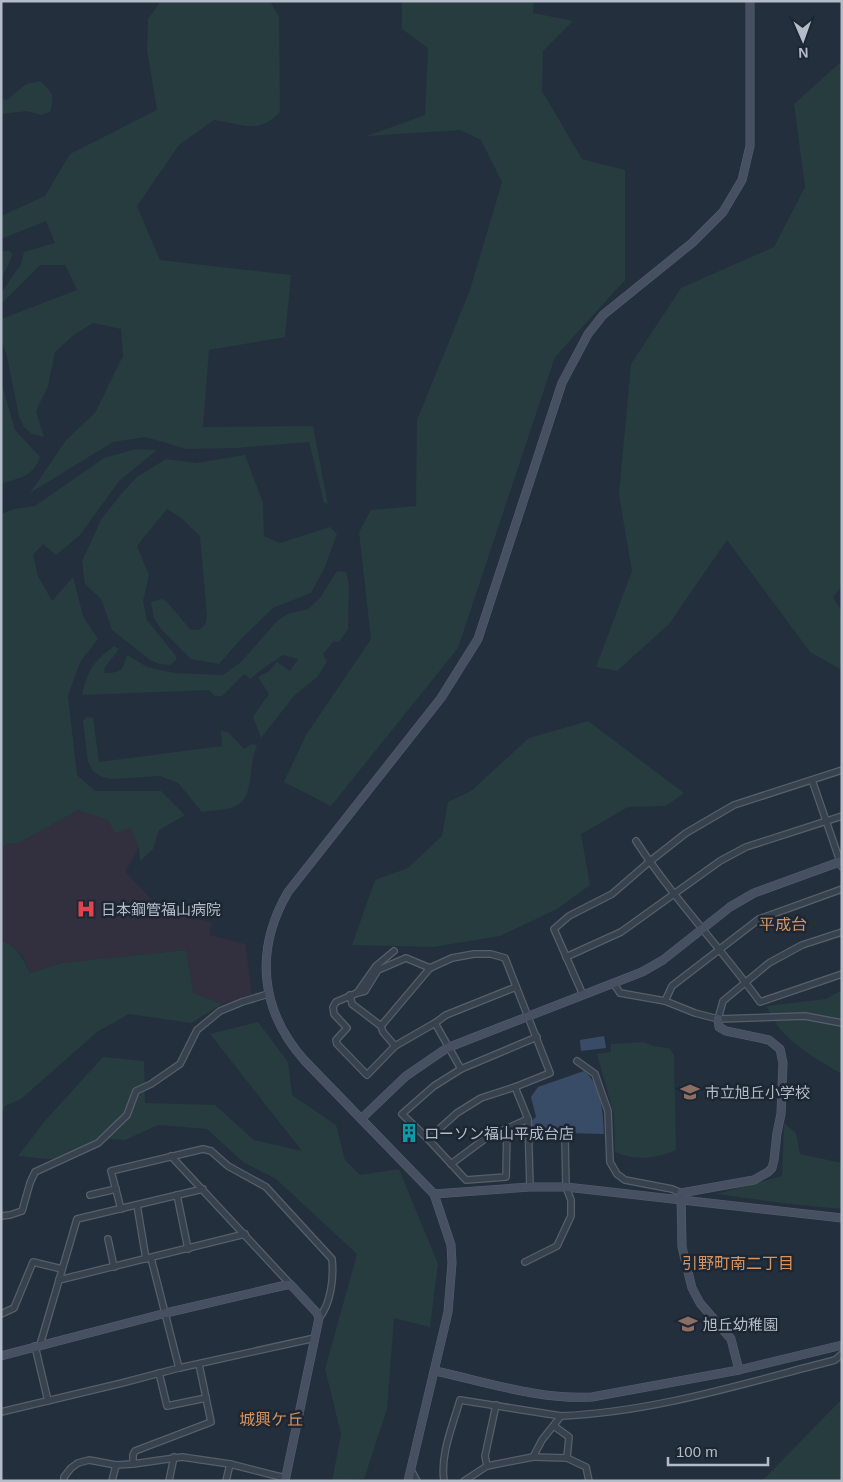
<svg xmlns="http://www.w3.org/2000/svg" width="843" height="1482" viewBox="0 0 843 1482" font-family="Arial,'Noto Sans JP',sans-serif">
<rect width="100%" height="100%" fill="#242f3e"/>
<!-- medical -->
<polygon fill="#32303f" points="78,810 130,827 139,847 125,872 152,900 190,918 212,922 209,935 245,944 252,995 222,1004 193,993 186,950 62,963 30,973 23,956 10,944 1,941 1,847 8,844 19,843"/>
<!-- green -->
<g fill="#263c3f">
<path d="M161 1H270L279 17 280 112C258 135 242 124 214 120L179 145 137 206 160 260 291 275 285 337 209 350 203 427 313 426 328 505 324 502 309 442 236 448 187 449 145 437 113 442 30 493 66 440 95 413 123 356 121 329 93 323 74 335 55 352 48 386 36 411 44 437 32 434 24 427 19 416 7 356 1 339V319L77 290 65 265H40L1 304V293L21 264 24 252 55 243 46 221 1 239V216L45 196 70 154 157 110 147 50 148 19Z"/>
<polygon points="402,1 534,1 533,13 573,21 543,51 542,91 582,159 625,170 625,280 555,357 458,648 331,806 284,782 306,735 371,639 359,532 371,510 416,506 417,420 470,290 502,182 481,140 460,130 367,136 425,115 428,48 402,29"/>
<polygon points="842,61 842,586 833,597 842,612 842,670 810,652 727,540 669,624 617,671 596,667 632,571 619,495 631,364 681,288 774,247 805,187 794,104"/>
<path d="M40 81C52 92 55 96 50 112L41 115 27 111 1 114V99L7 100 26 84Z"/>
<polygon points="1,251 9,251 13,254 1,280"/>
<path d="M1 381 15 430 40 457C32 478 20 477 1 484Z"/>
<polygon points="136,449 157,450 119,481 80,535 56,555 43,544 33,555 38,576 52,601 73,577 83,616 98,639 80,662 68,696 77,775 95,791 161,791 185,815 159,830 153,849 140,861 139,847 130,828 115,833 108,820 78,810 19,843 8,844 1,847 1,514 14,509 35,506 104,458"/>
<polygon points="245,455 263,503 264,536 280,543 330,527 337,534 324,569 311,593 273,608 239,641 219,664 191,659 161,629 154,618 151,602 162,599 167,602 190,629 199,630 205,625 207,617 200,536 181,518 167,509 137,546 149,575 143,601 147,620 176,656 176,660 170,665 160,664 150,660 112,630 101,599 85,584 82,561 102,518 123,492 137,477 166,459 196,463"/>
<path d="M337 571 346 572 349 585 348 629 339 642 334 641 323 654 327 662 317 677 294 696 261 738 253 717 269 694 258 677 268 672 277 662 290 671 298 659 283 655C272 663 260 669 251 679L244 674 222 696H215L209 690 82 695C88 669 93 662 114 646L119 649 105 667 104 673C120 673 123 671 127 655L147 667 174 673 223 675 241 662 278 620 288 614 308 609 320 598Z"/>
<path d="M87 717 93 718 99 762 222 746 221 731 228 732 244 749 252 744 257 746C253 755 252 763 251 773 247 810 236 808 202 812L178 783 160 776 112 779 102 777 93 771 88 762 83 720Z"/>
<polygon points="588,721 684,793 666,806 628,807 581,834 590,885 557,909 500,936 433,947 352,945 375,880 408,868 442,836 448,802 471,791 529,738"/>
<path d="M1 941C18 946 23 959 30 973L62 963 186 950 193 993 222 1004 191 1023 129 1014 97 1032 21 1099 5 1106 1 1115Z"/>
<path d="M842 990V1074C820 1061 798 1049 781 1030 775 1023 771 1014 766 1006L826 999Z"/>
<polygon points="258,1022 288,1062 292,1095 336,1125 345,1160 360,1175 399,1169 438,1264 430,1327 394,1318 387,1409 364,1479 332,1481 341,1434 325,1369 357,1254 276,1179 243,1162 207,1129 158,1125 125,1140 98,1138 67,1161 18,1156 44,1122 103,1057 144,1061 145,1103 215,1105 254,1140 302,1151 210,1034"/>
<path d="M643 1042 653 1046 669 1048 674 1055 676 1150C656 1159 635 1161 615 1152L614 1115 597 1054 611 1052V1044Z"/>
<polygon points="784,1123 796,1133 800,1154 842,1163 842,1209 789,1204 716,1194 782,1176"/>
<polygon points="842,1399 842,1481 762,1481"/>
</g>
<!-- water -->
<g fill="#394c67">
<polygon points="604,1036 606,1048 581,1051 580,1040"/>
<path d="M584 1071C602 1085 603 1113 604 1134L532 1132 530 1122 536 1117 531 1097 538 1087Z"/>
</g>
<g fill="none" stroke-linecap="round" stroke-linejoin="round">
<!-- street casing -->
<g stroke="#565f6c" stroke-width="8">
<g id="street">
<polyline points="812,780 842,867"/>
<path d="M636 841C673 898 720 947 760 1002L842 974"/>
<polyline points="394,951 376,966 357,993 336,1002 333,1007 334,1014 347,1028 336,1040 337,1044 367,1075 395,1046 435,1023 446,1015 516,987"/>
<polyline points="566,957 621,932 720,861 746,847 842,816"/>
<polyline points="614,984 620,993 665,1001 695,1013 718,1019 805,1016 842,1023"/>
<polyline points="357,993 365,991 378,970 406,958 430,968"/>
<polyline points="350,995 352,1004 381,1026 430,968 452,958 474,954 491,954 505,958 550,1073 515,1087 481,1098 457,1113 428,1139"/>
<polyline points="583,995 554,929 569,916 612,894 649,862 686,833 734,805 842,770"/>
<polyline points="665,1001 672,986 759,919 842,889"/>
<polyline points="718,1019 723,1001 769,963 802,945 842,932"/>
<polyline points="435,1023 461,1069"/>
<polyline points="381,1026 383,1032 395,1046"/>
<polyline points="577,1061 595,1074 608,1111 610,1162 617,1174 625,1180 672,1189 681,1193"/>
<polyline points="515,1087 528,1119 530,1187"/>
<polyline points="507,1129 506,1177 466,1180 428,1139 402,1114 434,1086 461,1069 537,1037"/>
<polyline points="171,1156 291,1285"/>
<polyline points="451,1164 486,1138 528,1119"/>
<polyline points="90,1195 116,1189"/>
<polyline points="177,1195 188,1249"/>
<polyline points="137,1205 146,1259"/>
<path d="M121 1209 111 1171 203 1149 211 1151 228 1166 266 1187 332 1259C334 1277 331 1304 319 1318"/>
<polyline points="1,1216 10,1215 22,1211 30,1183 35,1172 98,1143 127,1115 136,1091 151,1084 180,1064 197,1030 220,1011 242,1002 268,994"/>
<polyline points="108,1239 114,1267"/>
<polyline points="151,1258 179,1368"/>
<polyline points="525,1262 557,1246 571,1216 571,1200 566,1187 565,1138"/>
<polyline points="59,1280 245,1234"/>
<polyline points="1,1314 14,1308 33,1262 62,1269"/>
<polyline points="40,1345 77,1219 203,1189"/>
<polyline points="35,1346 48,1401"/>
<polyline points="159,1373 167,1406 206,1398"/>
<polyline points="1,1412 122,1383 179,1368 315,1338"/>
<polyline points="554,1426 569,1437 567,1458"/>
<polyline points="533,1457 567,1458 586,1467 589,1481"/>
<polyline points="133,1464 133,1455 135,1451 211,1422 199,1364"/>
<polyline points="487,1466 485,1456 496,1405"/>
<polyline points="411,1470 417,1481"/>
<polyline points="64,1481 64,1477 71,1468 78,1463 89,1460 116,1465 133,1464 182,1457 230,1464 285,1478"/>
<polyline points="112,1481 116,1465"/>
<polyline points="169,1481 174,1457"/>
<polyline points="226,1481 230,1464"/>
<path d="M444 1481C440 1454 453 1425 460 1400L561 1416"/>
<path d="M464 1481 487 1466 533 1457 542 1440 561 1416C655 1412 745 1383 835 1360L842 1354"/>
</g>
</g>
<!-- secondary casing -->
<g stroke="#565f6c" stroke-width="9">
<g id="secondary">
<polyline points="718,1019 719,1027 726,1031 769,1040 780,1049 783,1063 781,1114 777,1133 774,1160 772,1168 768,1172 754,1180 681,1193 682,1247 692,1288 700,1303 731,1339 739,1370"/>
<polyline points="361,1119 406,1076 447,1048 642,972 663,960 730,907 754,893 842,861"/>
<polyline points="434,1194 530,1187 566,1187 842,1218"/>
<polyline points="1,1356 166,1313 286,1285 291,1285 317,1313 319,1318 285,1481"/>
<path d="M435 1371C487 1382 539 1400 592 1397L739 1370 842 1345"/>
<path d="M408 1481 448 1312 452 1263 451 1245 434 1194 305 1061C260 1011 254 950 288 892L441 698 478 639 562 383 588 334 603 315 692 243 723 212 742 180 750 146V1"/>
</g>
</g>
<!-- street -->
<use href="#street" stroke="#38414e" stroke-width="5.5"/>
<!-- secondary -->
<use href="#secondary" stroke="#465061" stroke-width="8"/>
</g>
<!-- icons -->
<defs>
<g id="hospital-bare" transform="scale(1.5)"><path d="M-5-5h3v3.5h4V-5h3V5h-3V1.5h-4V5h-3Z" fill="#e0444e" stroke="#1d2633" stroke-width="2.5" paint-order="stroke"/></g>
<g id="school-bare" transform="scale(1.5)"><path d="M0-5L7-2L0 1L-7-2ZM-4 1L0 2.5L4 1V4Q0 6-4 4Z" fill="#8d6e63" stroke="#1d2633" stroke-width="2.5" paint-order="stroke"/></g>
<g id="building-bare" transform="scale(1.5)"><path d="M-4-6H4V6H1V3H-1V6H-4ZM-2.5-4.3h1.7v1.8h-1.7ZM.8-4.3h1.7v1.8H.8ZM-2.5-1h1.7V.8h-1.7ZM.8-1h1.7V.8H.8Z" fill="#0f9aa8" stroke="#1d2633" stroke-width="2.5" paint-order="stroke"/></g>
</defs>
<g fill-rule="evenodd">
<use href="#hospital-bare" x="86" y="909"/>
<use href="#school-bare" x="690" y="1092"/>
<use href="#building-bare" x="409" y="1133"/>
<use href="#school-bare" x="688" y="1324"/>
</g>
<g text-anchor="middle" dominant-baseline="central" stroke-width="5" stroke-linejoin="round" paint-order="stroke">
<!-- poi labels -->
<g font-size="15" fill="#b4bcc9" stroke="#1d2633" text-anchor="start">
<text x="101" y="909">日本鋼管福山病院</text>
<text x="705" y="1092">市立旭丘小学校</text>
<text x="424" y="1133">ローソン福山平成台店</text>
<text x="703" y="1324">旭丘幼稚園</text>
</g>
<!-- neighbourhood labels -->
<g font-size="16" fill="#d59563" stroke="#1d2633">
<text x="783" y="924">平成台</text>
<text x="738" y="1263">引野町南二丁目</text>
<text x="271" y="1419">城興ケ丘</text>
</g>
</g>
<!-- border -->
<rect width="843" height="1482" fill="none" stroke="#b4bcc9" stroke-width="5"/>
<!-- north arrow -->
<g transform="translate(803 40) rotate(178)" stroke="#1d2633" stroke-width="4" paint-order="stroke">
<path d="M0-4L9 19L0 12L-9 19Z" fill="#b4bcc9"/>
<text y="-8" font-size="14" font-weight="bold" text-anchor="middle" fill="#b4bcc9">N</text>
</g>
<!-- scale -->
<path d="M668 1457v8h100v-8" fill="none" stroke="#b4bcc9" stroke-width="2.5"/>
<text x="676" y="1457" font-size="15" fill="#b4bcc9" stroke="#1d2633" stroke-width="4" paint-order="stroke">100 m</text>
</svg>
